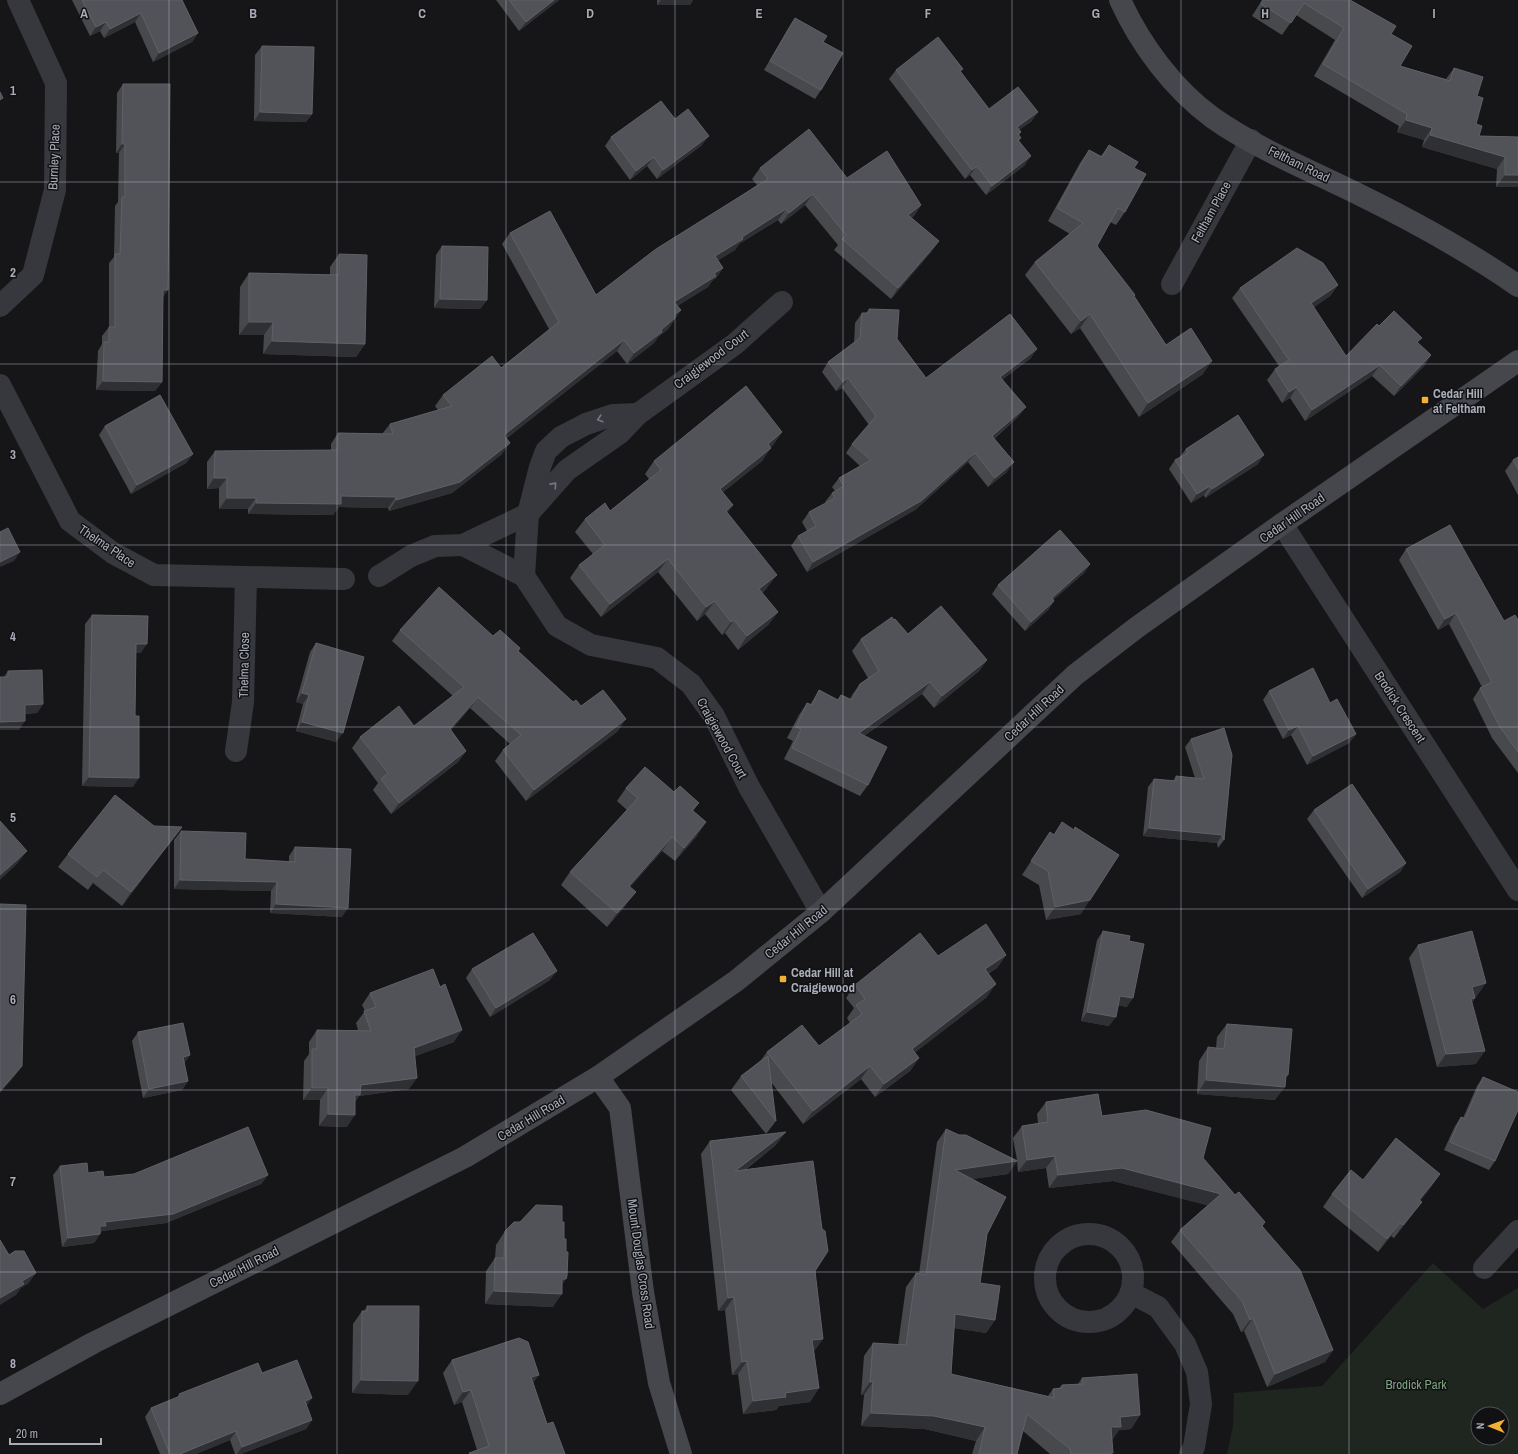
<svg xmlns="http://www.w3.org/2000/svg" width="1518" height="1454" viewBox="0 0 1518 1454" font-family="'Archivo Narrow',sans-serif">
<rect width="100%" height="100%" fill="#161618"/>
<!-- green -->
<path fill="#1e261f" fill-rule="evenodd" d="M1433 1263 1483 1309 1518 1288V1454H1227L1233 1426 1234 1393 1322 1386ZM1478 1414H1502V1438H1478Z"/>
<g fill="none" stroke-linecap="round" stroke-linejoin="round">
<!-- street -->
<g stroke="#37383d" stroke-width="22">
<polyline points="1172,284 1251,140"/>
<polyline points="0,306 33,275 55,190 56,83 18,0"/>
<polyline points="0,385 70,521 113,553 154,575 344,579"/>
<polyline points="1282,524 1518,890"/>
<polyline points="463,545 524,576 557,626 591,645 657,658 691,684 714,716 749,787 821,912"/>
<polyline points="379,576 411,556 435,546 463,545 528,514 567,470 620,433 638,414 735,344 782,302"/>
<polyline points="524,576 528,514 540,467 546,451 561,437 586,424 613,415 638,414"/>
<polyline points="236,751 243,702 246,577"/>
<circle cx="1089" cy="1278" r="44"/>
<polyline points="1484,1268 1518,1231"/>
<polyline points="1131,1293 1158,1307 1185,1344 1197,1372 1201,1404 1194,1447 1190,1454"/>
</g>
<!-- secondary -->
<g stroke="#45474d" stroke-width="22">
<path d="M1120 0C1140 44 1173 89 1213 118 1257 149 1312 171 1360 195 1415 222 1468 251 1518 286"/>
<polyline points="598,1077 620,1108 643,1292 659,1383 681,1454"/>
<polyline points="0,1394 93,1343 465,1157 598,1077 736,981 821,912 1075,675 1136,628 1282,524 1518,361"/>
</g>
</g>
<!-- wall -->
<g fill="#47494d">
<polygon points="72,0 182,0 198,33 192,42 153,62 135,22 104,38 100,31 90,36"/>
<polygon points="496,0 559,0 519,31"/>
<polygon points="657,0 693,0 690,5 657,5"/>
<polygon points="1262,0 1350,0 1391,34 1400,66 1446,79 1454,68 1477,96 1476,124 1479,136 1518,137 1518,187 1496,187 1497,169 1422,147 1424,140 1397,132 1399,126 1314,76 1335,40 1296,15 1282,35 1252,16"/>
<polygon points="795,18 823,42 821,90 815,99 764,70 789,27"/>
<polygon points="262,46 312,114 306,122 254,121 255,55"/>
<polygon points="896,70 961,72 989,109 1032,121 1019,130 1021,132 1019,135 1021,138 1019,140 1025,165 986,195 970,175 965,179 889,79"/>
<polygon points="123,84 163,297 162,382 155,391 96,390 98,351 102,344 102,336 109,327 109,263 114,257 115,206 118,202 119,153 116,153 117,93"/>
<polygon points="675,119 702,145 657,179 647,166 630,180 605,146 611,137"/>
<polygon points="1109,145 1134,168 1125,212 1116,225 1110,222 1097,246 1135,295 1134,297 1166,345 1203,374 1139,417 1080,328 1071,334 1025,275 1035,262 1070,234 1048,221 1080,163 1089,150 1101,156"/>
<polygon points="760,168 847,178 921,205 914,216 911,218 939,241 931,252 891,299 834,250 838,245 805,205 781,224 778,220 739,244 735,250 718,260 723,268 716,278 712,281 708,287 677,306 681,310 668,329 658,337 654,343 627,364 617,351 507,438 502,454 452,493 389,511 388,508 339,507 333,515 248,514 248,509 219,509 219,488 207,489 207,462 215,451 331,450 331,444 338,433 382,434 390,424 438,410 435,406 443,395 501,368 549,329 502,244 510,233 596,295 757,185 752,179"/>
<polygon points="442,246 487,300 480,309 434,308 436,255"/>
<polygon points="339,254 365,344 356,357 263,354 264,335 239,335 240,287 249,273 330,275 330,267"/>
<polygon points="1338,285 1330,296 1314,307 1346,356 1379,326 1418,343 1431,355 1424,366 1394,396 1372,376 1305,421 1290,398 1282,403 1267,380 1275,369 1279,366 1232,298 1240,288"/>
<polygon points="869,309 897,339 926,378 1031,358 1003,379 1019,416 994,439 1007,472 988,487 968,462 915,510 807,572 791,546 798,536 807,531 802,522 809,512 826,503 825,502 832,493 835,491 832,487 839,478 860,466 846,453 852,444 869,425 842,388 836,391 822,372 828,362 854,343 855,323 862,313 866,313"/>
<polygon points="105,426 193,454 186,463 131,494 99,435"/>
<polygon points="782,432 773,445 770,447 762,461 723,492 728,513 767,588 762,593 778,612 768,625 738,650 725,633 722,635 705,614 697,621 658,572 601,617 570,578 579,565 593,554 575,532 585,519 610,511 649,479 645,474 654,461"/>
<polygon points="1186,449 1258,464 1205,498 1204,495 1191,503 1169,469 1175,460 1179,458"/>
<polygon points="1518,457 1518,495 1505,471 1513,460"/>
<polygon points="1406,549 1504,621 1518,620 1518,773 1492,738 1473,699 1480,688 1482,687 1449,624 1438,630 1399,560"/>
<polygon points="1090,564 1084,573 1053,600 1054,601 1048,610 1025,631 992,594 998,585"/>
<polygon points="92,615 141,653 136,653 133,787 82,786 85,624"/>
<polygon points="400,630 493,636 520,648 518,652 573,702 581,706 618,731 526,801 495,761 503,750 510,744 470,708 451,730 466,751 458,762 391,814 373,790 378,783 352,748 360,737 414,726 453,696 392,641"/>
<polygon points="908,634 987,660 979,671 934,708 922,694 864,736 868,785 860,796 784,759 793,741 787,738 799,715 807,703 810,705 819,690 838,700 841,695 850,699 852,695 860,684 868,678 852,651 861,639"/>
<polygon points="316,643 336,742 296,731 303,704 296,702 310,652"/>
<polygon points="8,671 43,704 37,713 25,714 19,730 0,730 0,677 4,677"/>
<polygon points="1269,691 1330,703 1356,734 1349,743 1307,765 1291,735 1283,739 1263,700"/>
<polygon points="1191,739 1224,840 1218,848 1217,843 1143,836 1148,787 1154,779 1173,781 1176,776 1195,778 1185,747"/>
<polygon points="626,788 674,792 699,803 693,811 697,836 675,861 662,851 630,887 626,905 607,927 561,885 570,872 627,810 617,801"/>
<polygon points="1314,810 1406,863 1400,872 1362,898 1307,819"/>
<polygon points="1062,822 1081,914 1046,920 1039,885 1022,875 1050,832 1054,835"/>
<polygon points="154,826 172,840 122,906 93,883 88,890 58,867 68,854"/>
<polygon points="181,831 245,859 289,862 289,856 295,847 342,917 270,913 271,891 174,889 174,840"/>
<polygon points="1103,931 1129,941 1127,1007 1118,1005 1109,1026 1081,1021 1097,940"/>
<polygon points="1418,945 1477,996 1475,997 1475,998 1472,1003 1476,1064 1437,1067 1409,958"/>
<polygon points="1006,955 997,968 988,974 987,997 915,1052 919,1058 910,1071 875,1097 861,1079 803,1124 771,1082 776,1121 766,1134 776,1145 745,1170 815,1271 814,1351 819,1388 810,1402 779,1406 776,1410 743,1414 738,1374 732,1375 725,1310 718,1311 701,1154 710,1141 766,1134 731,1090 741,1076 761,1060 767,1052 819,1046 850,1023 847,1018 854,1008 846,998 855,985 938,956"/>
<polygon points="472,969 550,980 490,1017 466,978"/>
<polygon points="370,993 454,1042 415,1056 409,1089 359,1096 355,1102 347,1127 319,1126 320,1100 303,1100 304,1061 309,1054 309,1042 317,1030 358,1030 356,1023 365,1011 362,1005"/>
<polygon points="1227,1024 1288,1075 1285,1079 1275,1100 1197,1094 1199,1061 1208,1047 1216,1048 1217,1037"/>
<polygon points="138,1032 190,1055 184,1063 188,1081 182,1090 143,1098 132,1041"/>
<polygon points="1483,1077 1495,1161 1489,1170 1444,1150 1455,1126 1461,1117 1463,1118 1477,1086"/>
<polygon points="1046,1102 1102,1116 1203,1158 1263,1227 1333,1350 1325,1362 1267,1387 1244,1331 1241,1332 1233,1314 1171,1242 1180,1230 1208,1205 1113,1181 1049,1188 1046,1168 1018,1172 1017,1161 1008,1174 972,1179 987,1234 980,1283 995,1320 986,1333 954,1328 951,1374 1048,1396 1053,1389 1059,1388 1062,1385 1078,1384 1082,1378 1140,1415 1131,1429 1119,1430 1112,1440 1112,1454 1050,1454 1023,1431 1017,1454 972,1454 976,1441 925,1429 861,1426 864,1395 861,1395 864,1356 873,1343 898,1345 906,1287 916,1273 919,1274 937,1142 946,1129 959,1135 1017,1160 1013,1138 1022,1126 1038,1123 1037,1114"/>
<polygon points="60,1166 104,1177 268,1175 261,1184 166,1223 102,1231 94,1243 62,1247 53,1175"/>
<polygon points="1440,1174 1431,1187 1420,1201 1412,1215 1394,1238 1391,1236 1378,1252 1323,1207 1332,1194 1363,1180"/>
<polygon points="562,1222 562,1284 553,1307 485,1304 486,1271 495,1258 496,1245 505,1231"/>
<polygon points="367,1306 408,1395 352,1393 353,1324 362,1311 364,1311"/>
<polygon points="452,1360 533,1383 547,1424 565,1454 469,1454 469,1453 477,1450 462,1402 454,1405 443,1373"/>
<polygon points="262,1373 312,1420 306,1429 241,1454 235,1454 230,1440 196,1454 160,1454 145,1417 151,1408 178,1397 179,1394"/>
</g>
<!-- shaded-wall -->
<g fill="#2f3033">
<polygon points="554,0 559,0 519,31 526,22"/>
<polygon points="661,0 693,0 690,5 657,5"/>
<polygon points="141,13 135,22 104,38 110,29"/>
<polygon points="106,22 100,31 90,36 96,27"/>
<polygon points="198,33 192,42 153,62 159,53"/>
<polygon points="260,112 312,114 306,122 254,121"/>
<polygon points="1038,112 1032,121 1011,136 1017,127"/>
<polygon points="1406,120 1432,128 1424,140 1397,132"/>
<polygon points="1430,135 1505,157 1497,169 1422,147"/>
<polygon points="709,136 702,145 657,179 663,170"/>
<polygon points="122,144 125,144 119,153 116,153"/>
<polygon points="1031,156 1025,165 986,195 992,186"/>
<polygon points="654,157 647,166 630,180 636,171"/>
<polygon points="977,166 970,175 965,179 972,170"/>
<polygon points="1505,175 1518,175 1518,187 1496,187"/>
<polygon points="813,194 805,205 781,224 789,213"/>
<polygon points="921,205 914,216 900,226 908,215"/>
<polygon points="786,209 778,220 739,244 735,250 708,267 715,256 742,237"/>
<polygon points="939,241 931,252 891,299 898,288"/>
<polygon points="723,268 716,278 712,281 708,287 666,313 674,302"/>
<polygon points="1338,285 1330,296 1304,314 1311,303"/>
<polygon points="163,290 168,290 162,299"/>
<polygon points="440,299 487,300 480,309 434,308"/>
<polygon points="681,310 668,329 658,337 654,343 627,364 634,353 661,330 675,314"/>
<polygon points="1090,314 1080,328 1071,334 1081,321"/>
<polygon points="249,322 273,322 264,335 239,335"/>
<polygon points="624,340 617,351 497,446 504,435"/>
<polygon points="272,341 365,344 356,357 263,354"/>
<polygon points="1037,349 1031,358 994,386 1000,377"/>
<polygon points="1431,355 1424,366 1394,396 1401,386"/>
<polygon points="1212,361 1203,374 1139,417 1148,403"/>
<polygon points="1380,365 1372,376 1305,421 1312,410"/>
<polygon points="848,378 842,388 836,391 843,382"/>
<polygon points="103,381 162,382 155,391 96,390"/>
<polygon points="1297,387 1290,398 1282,403 1289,392"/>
<polygon points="1026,407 1019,416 985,446 992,436"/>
<polygon points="782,432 773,445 759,457 768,444"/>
<polygon points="510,443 502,454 452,493 389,511 396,500"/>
<polygon points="771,448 762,461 711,502 720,489"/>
<polygon points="975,453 968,462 915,510 807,572 813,562"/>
<polygon points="193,454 186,463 131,494 137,485"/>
<polygon points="1264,455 1258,464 1205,498 1212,489"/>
<polygon points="1014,462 1007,472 988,487 995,478"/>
<polygon points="214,478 227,478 219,488 207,489"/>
<polygon points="1210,486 1204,495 1191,503 1197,494"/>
<polygon points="341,496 396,497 388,508 339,507 333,515 248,514 256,503"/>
<polygon points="227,498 256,498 248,509 219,509"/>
<polygon points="733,505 724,518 726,511"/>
<polygon points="20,552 14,561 0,567 0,562"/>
<polygon points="668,559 658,572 601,617 610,604"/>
<polygon points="1090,564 1084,573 1045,607 1052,598"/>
<polygon points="777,575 767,588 750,602 759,589"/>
<polygon points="715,601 705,614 697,621 706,607"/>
<polygon points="1054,601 1048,610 1025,631 1031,622"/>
<polygon points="778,612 768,625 738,650 747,636"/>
<polygon points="1456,613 1449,624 1438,630 1445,619"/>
<polygon points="734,620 725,633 722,635 731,622"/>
<polygon points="136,644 147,644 141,653 130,653"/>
<polygon points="987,660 979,671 934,708 942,696"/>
<polygon points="930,682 922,694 851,745 859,733"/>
<polygon points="302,693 309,695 303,704 296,702"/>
<polygon points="478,697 470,708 442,741 450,729"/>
<polygon points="43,704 37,713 18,714 25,705"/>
<polygon points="626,719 618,731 526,801 534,790"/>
<polygon points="25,721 19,730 0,730 0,722"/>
<polygon points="302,722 343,733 336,742 296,731"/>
<polygon points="1298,726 1291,735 1283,739 1289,730"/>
<polygon points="1356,734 1349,743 1307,765 1313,756"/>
<polygon points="466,751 458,762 391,814 399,803"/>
<polygon points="89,777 139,778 133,787 82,786"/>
<polygon points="706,822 697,836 675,861 684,848"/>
<polygon points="182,827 172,840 122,906 131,892"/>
<polygon points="1149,828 1222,835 1217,843 1143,836"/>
<polygon points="672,837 662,851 619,899 629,886"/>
<polygon points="27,851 17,864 0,880 0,875"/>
<polygon points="1406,863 1400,872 1362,898 1368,889"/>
<polygon points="180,880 277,882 271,891 174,889"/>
<polygon points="636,892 626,905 607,927 617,913"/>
<polygon points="1090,900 1081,914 1046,920 1055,907"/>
<polygon points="276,904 348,908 342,917 270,913"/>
<polygon points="1006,955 997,968 976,982 985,969"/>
<polygon points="557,971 550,980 490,1017 496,1008"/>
<polygon points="1486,983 1477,996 1463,1000 1472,987"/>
<polygon points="996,984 987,997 903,1062 912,1049"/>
<polygon points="1120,996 1133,998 1127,1007 1114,1005"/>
<polygon points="1475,998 1466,1011 1471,999"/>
<polygon points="1087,1012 1116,1017 1109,1026 1081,1021"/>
<polygon points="462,1030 454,1042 405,1060 414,1048"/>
<polygon points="1485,1051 1476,1064 1437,1067 1446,1054"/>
<polygon points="190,1055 184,1064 183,1057"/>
<polygon points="919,1058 910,1071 875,1097 884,1084"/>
<polygon points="22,1066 14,1077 0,1093 0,1091"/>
<polygon points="870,1066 861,1079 803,1124 813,1111"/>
<polygon points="1286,1075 1288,1075 1280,1087 1285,1087 1275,1100 1197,1094 1206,1080"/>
<polygon points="417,1078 409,1089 359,1096 352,1107 347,1106 361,1085"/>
<polygon points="188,1081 182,1090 143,1098 149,1089"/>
<polygon points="312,1088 328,1088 320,1100 303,1100"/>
<polygon points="328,1114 355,1115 347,1127 319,1126"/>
<polygon points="786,1132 776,1145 726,1184 735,1171"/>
<polygon points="1055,1156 1046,1168 1018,1172 1027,1160"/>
<polygon points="1017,1161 1008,1174 945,1183 955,1170"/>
<polygon points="1122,1168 1221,1194 1213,1207 1113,1181 1049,1188 1058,1175"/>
<polygon points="1440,1174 1431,1187 1410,1213 1419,1200"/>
<polygon points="268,1175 261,1184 166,1223 102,1231 94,1243 62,1247 68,1238 100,1226 105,1222"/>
<polygon points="1422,1202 1412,1215 1394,1238 1403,1225"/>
<polygon points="1400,1223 1391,1236 1378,1252 1387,1239"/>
<polygon points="36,1273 28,1284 21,1288 16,1295 0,1305 0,1298 22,1281"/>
<polygon points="562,1279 566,1279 557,1292"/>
<polygon points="494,1291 562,1294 553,1307 485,1304"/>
<polygon points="734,1297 725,1310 718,1311 728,1298"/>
<polygon points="955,1314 995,1320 986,1333 946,1327"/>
<polygon points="1253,1318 1244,1331 1241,1332 1250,1320"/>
<polygon points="823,1339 814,1352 812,1340"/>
<polygon points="1333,1350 1325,1362 1267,1387 1275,1374"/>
<polygon points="747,1361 738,1374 732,1375 742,1362"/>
<polygon points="539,1375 530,1387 531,1377"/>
<polygon points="361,1380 418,1381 408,1395 352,1393"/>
<polygon points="870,1382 873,1382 864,1395 861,1395"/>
<polygon points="819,1388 810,1402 779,1406 776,1410 743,1414 753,1401 785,1393"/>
<polygon points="471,1390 462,1402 454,1405 463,1392"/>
<polygon points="312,1398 306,1407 305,1401"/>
<polygon points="871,1413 934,1416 985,1427 976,1441 925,1429 861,1426"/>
<polygon points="1140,1415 1131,1429 1119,1430 1112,1440 1111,1427 1120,1417"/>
<polygon points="312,1420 306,1429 241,1454 237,1454 242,1447"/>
<polygon points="236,1431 230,1440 196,1454 180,1454"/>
</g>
<!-- building -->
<g fill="#525359" stroke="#5f6168">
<polygon points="82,0 182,0 198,33 159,53 141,13 110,29 106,22 96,27"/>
<polygon points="509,0 554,0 526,22"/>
<polygon points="1263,0 1350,0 1396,26 1391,34 1412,46 1400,66 1450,81 1454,68 1483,77 1477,96 1483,98 1476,124 1482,126 1479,136 1518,137 1518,175 1505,175 1505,157 1430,135 1432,128 1406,120 1407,114 1323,64 1344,28 1304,3 1291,23 1261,4"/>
<polygon points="795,18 827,36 823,42 843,53 821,90 770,61"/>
<polygon points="938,37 963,69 960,71 989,109 1018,87 1038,112 1017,127 1021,132 1018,134 1021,138 1018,140 1031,156 992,186 977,166 972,170 896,70"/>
<polygon points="262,46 314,47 312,114 260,112"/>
<polygon points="123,84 170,84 168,290 163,290 162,382 103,381 104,342 109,342 109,327 115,327 115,254 120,254 122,197 125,197 125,144 122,144"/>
<polygon points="0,92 3,98 0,100"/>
<polygon points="661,101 675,119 688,109 709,136 663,170 654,157 636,171 611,137"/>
<polygon points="809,129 847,178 887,151 921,205 908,215 939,241 898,288 842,239 846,235 813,194 789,213 786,209 742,237 743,239 715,256 723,268 714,273 716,276 674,302 681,310 675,314 675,318 661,330 662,332 634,353 624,340 504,435 510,443 460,482 396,500 396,497 341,496 341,504 256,503 256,498 227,498 227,478 214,478 215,451 338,450 338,433 393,434 390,424 452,406 443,395 492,356 501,368 559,322 510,233 550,211 596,295 656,249 768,179 760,168"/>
<polygon points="1109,145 1138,162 1134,168 1146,174 1125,212 1118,208 1097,246 1135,295 1134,296 1166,345 1191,328 1212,361 1148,403 1090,314 1081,321 1035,262 1083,223 1057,208 1089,150 1102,157"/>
<polygon points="442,246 488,247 487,300 440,299"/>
<polygon points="1297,248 1323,263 1338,285 1311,303 1346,356 1377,324 1379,326 1394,311 1422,338 1417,342 1431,355 1401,386 1380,365 1312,410 1297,387 1289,392 1275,369 1289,360 1240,288"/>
<polygon points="339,254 367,255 365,344 272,341 273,322 249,322 249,273 339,275"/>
<polygon points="869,309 899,310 897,339 926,378 1010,314 1037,349 1000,377 1026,407 992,436 1014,462 995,478 975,453 921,501 813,562 798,536 816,526 809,512 835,498 832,493 844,486 839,478 871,460 852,444 876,416 848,378 843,382 828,362 860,338 862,313 869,313"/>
<polygon points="746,386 782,432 768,444 771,448 720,489 733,505 726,511 777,575 759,589 778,612 747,636 734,620 731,622 715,601 706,607 668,559 610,604 579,565 605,545 585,519 605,503 610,511 661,470 654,461"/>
<polygon points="160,395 193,454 137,485 105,426"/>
<polygon points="1238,415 1264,455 1212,489 1210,486 1197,494 1175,460 1188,453 1186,449"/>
<polygon points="1518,457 1518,469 1513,460"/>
<polygon points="1450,525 1504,621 1515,615 1518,620 1518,752 1500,727 1480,688 1492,682 1456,613 1445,619 1406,549"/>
<polygon points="8,528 20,552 0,562 0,532"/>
<polygon points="1060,530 1090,564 1052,598 1054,601 1031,622 998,585"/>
<polygon points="439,587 493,636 500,630 520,648 518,651 573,702 576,700 581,706 603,690 626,719 534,790 503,750 521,735 478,697 450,729 466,751 399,803 381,779 388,773 360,737 399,706 414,726 464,687 400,630"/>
<polygon points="941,606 987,660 942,696 930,682 859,733 887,747 868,785 792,748 801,729 796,727 807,703 812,705 819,690 838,700 841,695 852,700 860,684 879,671 861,639 892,617 894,620 895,619 908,634"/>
<polygon points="92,615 148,616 147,644 136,644 135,716 139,716 139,778 89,777"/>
<polygon points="316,643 364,657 343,733 302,722 309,695 302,693"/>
<polygon points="1313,668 1330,703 1337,699 1356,734 1313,756 1298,726 1289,730 1269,691"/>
<polygon points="42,670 43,704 25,705 25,721 0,722 0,677 8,677 8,671"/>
<polygon points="1224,728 1232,755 1224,840 1222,835 1149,828 1154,779 1176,781 1176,776 1204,779 1191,739"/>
<polygon points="645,767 674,792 680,786 699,803 692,810 706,822 684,848 672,837 629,886 636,892 617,913 570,872 638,798 626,788"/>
<polygon points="1352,784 1406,863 1368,889 1314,810"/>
<polygon points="115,795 154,826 182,827 131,892 103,870 97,877 68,854"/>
<polygon points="0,821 27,851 0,875"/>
<polygon points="1062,822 1074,830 1075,827 1119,855 1090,900 1055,907 1048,871 1031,861 1050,832 1054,835"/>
<polygon points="181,831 246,833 245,859 295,862 295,847 351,849 348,908 276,904 277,882 180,880"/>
<polygon points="0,904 26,905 22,1066 0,1091"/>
<polygon points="986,924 1006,955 985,969 996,984 912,1049 919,1058 884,1084 870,1066 813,1111 767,1052 802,1025 819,1046 862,1014 856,1005 865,999 855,985 920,933 938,956"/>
<polygon points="1103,931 1130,936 1129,941 1144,944 1133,998 1120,996 1116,1017 1087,1012"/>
<polygon points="1472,931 1486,983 1472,987 1475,998 1471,999 1485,1051 1446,1054 1418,945"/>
<polygon points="533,933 557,971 496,1008 472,969"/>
<polygon points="433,969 440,987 445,984 462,1030 414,1048 417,1078 361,1085 360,1095 355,1095 355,1115 328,1114 328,1088 312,1088 312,1049 317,1049 317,1030 371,1031 364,1011 376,1007 370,993"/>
<polygon points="183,1023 190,1055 183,1057 188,1081 149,1089 138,1032"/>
<polygon points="1227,1024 1292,1029 1288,1075 1286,1075 1285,1087 1206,1080 1208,1047 1224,1049"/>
<polygon points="768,1056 776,1121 741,1076"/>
<polygon points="1483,1077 1518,1092 1518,1110 1495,1161 1450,1142 1461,1117 1465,1119"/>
<polygon points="1098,1094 1102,1116 1146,1110 1211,1128 1203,1158 1235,1195 1239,1192 1265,1222 1262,1226 1300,1270 1333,1350 1275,1374 1253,1318 1250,1320 1242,1301 1180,1230 1221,1194 1122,1168 1058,1175 1055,1156 1027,1160 1022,1126 1048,1122 1046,1102"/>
<polygon points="248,1127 268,1175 173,1214 105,1222 106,1226 100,1226 100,1234 68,1238 60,1166 87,1163 88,1173 103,1171 104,1177 134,1174"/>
<polygon points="946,1129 959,1135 966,1135 1017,1161 955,1170 1006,1197 987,1234 980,1283 1000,1286 995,1320 955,1314 951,1374 1054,1398 1053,1389 1062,1388 1062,1385 1083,1384 1082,1378 1137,1374 1140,1415 1120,1417 1121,1427 1111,1427 1113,1453 1109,1453 1109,1454 1071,1454 1070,1449 1027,1414 1017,1454 979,1454 985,1427 934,1416 871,1413 873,1382 870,1382 873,1343 906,1345 916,1273 926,1275"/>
<polygon points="786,1132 735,1171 813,1161 822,1229 825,1231 828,1251 815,1271 823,1339 812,1340 819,1388 785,1393 786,1397 753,1401 747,1361 742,1362 734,1297 728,1298 710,1141"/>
<polygon points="1396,1138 1440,1174 1419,1200 1422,1202 1403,1225 1400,1223 1387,1239 1332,1194 1351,1170 1363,1180"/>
<polygon points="536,1205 562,1206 562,1222 564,1222 564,1239 566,1239 566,1252 568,1252 567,1276 566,1279 562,1279 562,1294 494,1291 495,1258 504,1258 505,1231 514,1222 520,1222"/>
<polygon points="0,1240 9,1255 15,1251 24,1251 36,1273 22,1281 24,1284 0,1298"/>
<polygon points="367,1306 419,1306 418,1381 361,1380 362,1311 368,1311"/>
<polygon points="519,1338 528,1342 539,1375 531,1377 547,1424 553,1422 565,1454 470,1454 469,1453 489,1446 471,1390 463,1392 452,1360"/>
<polygon points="297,1360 312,1398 305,1401 312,1420 242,1447 236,1431 180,1454 170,1454 151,1408 180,1396 179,1394 258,1363 262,1373"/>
</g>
<!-- one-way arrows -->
<defs><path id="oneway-chevron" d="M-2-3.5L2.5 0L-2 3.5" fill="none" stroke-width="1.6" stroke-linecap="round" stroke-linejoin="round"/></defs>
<g stroke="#757881">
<use href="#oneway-chevron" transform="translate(600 419) rotate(163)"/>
<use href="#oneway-chevron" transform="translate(554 485) rotate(-48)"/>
</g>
<!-- grid -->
<path fill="none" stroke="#a8adb8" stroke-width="1" stroke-opacity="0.55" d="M169 0V1454M337 0V1454M506 0V1454M675 0V1454M843 0V1454M1012 0V1454M1181 0V1454M1349 0V1454M0 182H1518M0 364H1518M0 545H1518M0 727H1518M0 909H1518M0 1090H1518M0 1272H1518"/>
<!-- markers -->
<g fill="#f2b134" stroke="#111113" stroke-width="1.5">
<rect x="1421" y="396" width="8" height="8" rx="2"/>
<rect x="779" y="975" width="8" height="8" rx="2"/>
</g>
<g text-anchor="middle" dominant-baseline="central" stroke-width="3" stroke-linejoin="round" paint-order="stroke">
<!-- street labels -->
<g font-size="13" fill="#a8adb8" stroke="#111113">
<text transform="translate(54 157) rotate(-88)">Burnley Place</text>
<text transform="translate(1299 164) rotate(26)">Feltham Road</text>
<text transform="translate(1211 212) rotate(-61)">Feltham Place</text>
<text transform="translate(711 359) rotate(-37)">Craigiewood Court</text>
<text transform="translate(1292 518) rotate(-35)">Cedar Hill Road</text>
<text transform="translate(107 546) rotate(34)">Thelma Place</text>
<text transform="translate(244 665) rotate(-89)">Thelma Close</text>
<text transform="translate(1400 707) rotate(57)">Brodick Crescent</text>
<text transform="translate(1034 713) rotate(-43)">Cedar Hill Road</text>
<text transform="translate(722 738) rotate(61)">Craigiewood Court</text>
<text transform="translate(796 932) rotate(-39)">Cedar Hill Road</text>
<text transform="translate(531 1118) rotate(-31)">Cedar Hill Road</text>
<text transform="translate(641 1264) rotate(82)">Mount Douglas Cross Road</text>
<text transform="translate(244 1267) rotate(-27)">Cedar Hill Road</text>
</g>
<!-- poi labels -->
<g font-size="13" font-weight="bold" fill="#a8adb8" stroke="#111113" text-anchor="start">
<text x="1433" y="393">Cedar Hill<tspan x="1433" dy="15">at Feltham</tspan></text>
<text x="791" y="972">Cedar Hill at<tspan x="791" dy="15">Craigiewood</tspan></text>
</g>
<!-- park labels -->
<g font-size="13" fill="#7fa381" stroke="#111113">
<text x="1416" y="1384">Brodick Park</text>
</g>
</g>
<g font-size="13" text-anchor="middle" font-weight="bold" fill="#a8adb8" stroke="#111113" stroke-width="3" stroke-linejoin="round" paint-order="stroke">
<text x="84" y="18">A</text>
<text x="253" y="18">B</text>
<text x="422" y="18">C</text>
<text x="590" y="18">D</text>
<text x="759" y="18">E</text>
<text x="928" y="18">F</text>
<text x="1096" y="18">G</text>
<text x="1265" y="18">H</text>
<text x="1434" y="18">I</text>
<text x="13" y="95">1</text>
<text x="13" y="277">2</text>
<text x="13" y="459">3</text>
<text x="13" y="641">4</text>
<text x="13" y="822">5</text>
<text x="13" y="1004">6</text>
<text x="13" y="1186">7</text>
<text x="13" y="1368">8</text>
</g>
<!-- north arrow -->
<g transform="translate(1490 1426) rotate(271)"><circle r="19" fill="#111113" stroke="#4d4f55"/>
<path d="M0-3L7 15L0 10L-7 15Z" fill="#f2b134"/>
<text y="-6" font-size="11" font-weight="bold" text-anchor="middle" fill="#a8adb8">N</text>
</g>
<!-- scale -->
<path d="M10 1438v6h91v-6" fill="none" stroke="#a8adb8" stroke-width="2"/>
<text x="16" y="1438" font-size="12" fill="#a8adb8" stroke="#111113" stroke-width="3" paint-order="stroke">20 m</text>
</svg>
